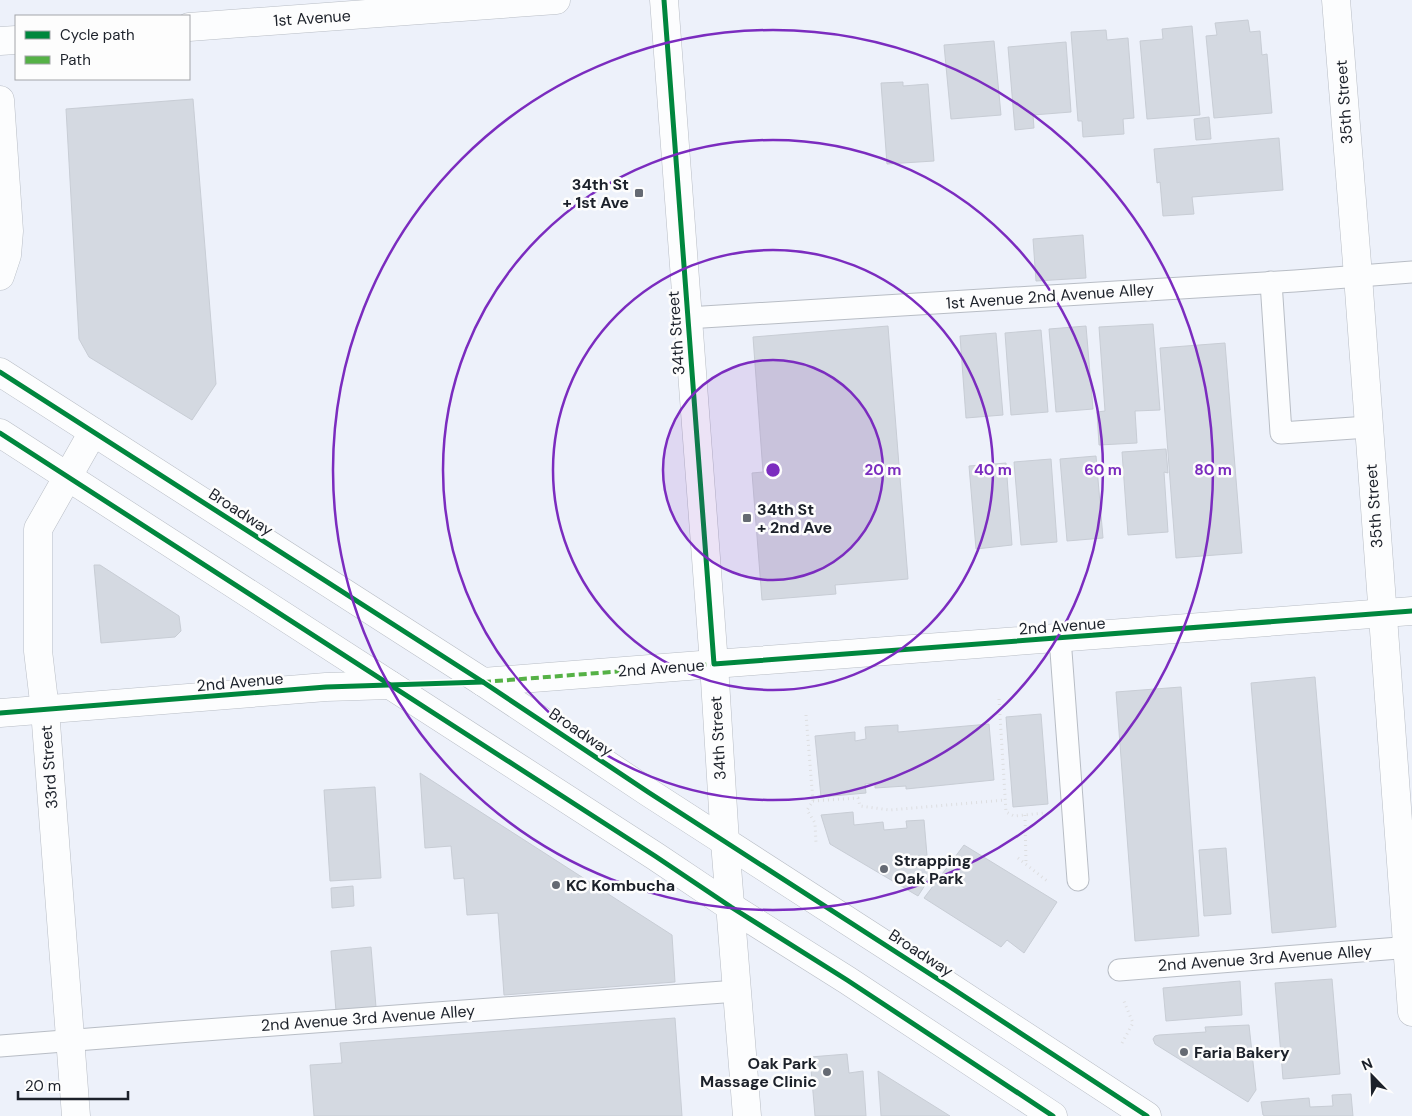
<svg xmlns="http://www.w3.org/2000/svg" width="1412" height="1116" viewBox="0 0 1412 1116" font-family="'DM Sans',sans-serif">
<rect width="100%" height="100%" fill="#edf1fa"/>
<!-- building -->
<g fill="#d4d9e1" stroke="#c8cdd5">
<polygon points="1248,20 1250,32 1260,31 1262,55 1267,54 1272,113 1214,118 1206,36 1217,35 1215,23"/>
<polygon points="1192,26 1200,115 1147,119 1140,41 1163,39 1162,29"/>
<polygon points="1106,30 1107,40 1128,38 1134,118 1123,119 1124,134 1083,137 1082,121 1078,121 1071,32"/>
<polygon points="994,41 1001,115 951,119 944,45"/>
<polygon points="1066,42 1071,112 1033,115 1034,128 1015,130 1008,47"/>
<polygon points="903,82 903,86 928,84 934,161 887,164 881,83"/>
<polygon points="193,99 216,384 192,420 89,357 79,339 66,109"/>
<polygon points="1209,117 1211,139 1196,140 1194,119"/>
<polygon points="1279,138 1283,190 1192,197 1194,214 1163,216 1160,182 1157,183 1154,149"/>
<polygon points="1083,235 1086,278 1036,281 1033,239"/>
<polygon points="1153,324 1160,410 1135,411 1137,443 1099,445 1097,412 1105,411 1099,327"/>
<polygon points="888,326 908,579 835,585 836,594 762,600 752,473 763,472 753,337"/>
<polygon points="1086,326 1093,409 1056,412 1049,329"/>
<polygon points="1041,330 1048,412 1011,415 1005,333"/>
<polygon points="996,333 1003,415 966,418 960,336"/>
<polygon points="1225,343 1242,553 1176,558 1160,348"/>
<polygon points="1166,449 1168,473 1164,472 1168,532 1128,535 1122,452"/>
<polygon points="1096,456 1103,538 1067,541 1060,459"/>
<polygon points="1051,459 1057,542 1021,545 1014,462"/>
<polygon points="1006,463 1012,545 976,549 969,466"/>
<polygon points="94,565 100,565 179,616 181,631 175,637 101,643"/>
<polygon points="1315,677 1336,927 1272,933 1251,683"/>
<polygon points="1181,687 1199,936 1135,941 1116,692"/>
<polygon points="1041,714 1048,804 1013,807 1006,717"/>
<polygon points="989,724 994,780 906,789 906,786 875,788 875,783 865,784 866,793 821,797 815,736 855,732 855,741 866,739 865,727 898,725 898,732"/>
<polygon points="420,773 672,935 675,982 504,995 498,913 467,915 464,878 454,879 451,846 425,848"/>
<polygon points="375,787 381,878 330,881 324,790"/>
<polygon points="853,812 854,825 883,822 884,830 907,828 906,821 924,820 929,879 918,896 830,844 821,815"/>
<polygon points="964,845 1057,902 1024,953 1007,940 1001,947 924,898"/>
<polygon points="1226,848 1231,914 1204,916 1199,850"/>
<polygon points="353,886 354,906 332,908 331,888"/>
<polygon points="371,947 376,1007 336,1011 331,951"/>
<polygon points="1332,979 1340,1074 1283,1079 1275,983"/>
<polygon points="1240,981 1242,1015 1166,1021 1163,988"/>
<polygon points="675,1018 682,1116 314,1116 310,1065 342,1063 340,1043"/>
<polygon points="1249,1025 1256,1090 1248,1102 1155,1044 1153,1039 1155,1036 1159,1035 1206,1032 1205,1027"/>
<polygon points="847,1054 849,1073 863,1071 866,1116 815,1116 810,1057"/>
<polygon points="878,1071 950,1116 881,1116"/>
<polygon points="1351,1094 1353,1116 1265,1116 1263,1115 1261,1102 1309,1098 1310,1107 1333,1106 1332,1095"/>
</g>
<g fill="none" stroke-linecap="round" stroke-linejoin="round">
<!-- service casing -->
<g stroke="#b8bdc5" stroke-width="23">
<g id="service">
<polyline points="1271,282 1281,433 1368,427"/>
<polyline points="687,318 1295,281 1412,272"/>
<polyline points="1060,638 1078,880"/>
<polyline points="1119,970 1412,947"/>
<polyline points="0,1046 178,1032 737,991"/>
</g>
</g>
<!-- pedestrian casing -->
<g stroke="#b8bdc5" stroke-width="29">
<polyline id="pedestrian" points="483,682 714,664"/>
</g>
<!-- minor casing -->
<g stroke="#b8bdc5" stroke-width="29">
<g id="minor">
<polyline points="1336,0 1358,276 1412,1012"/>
<polyline points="189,27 556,0"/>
<polyline points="0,41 16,40"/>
<polyline points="0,100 9,231 7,255 0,276"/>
<polyline points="76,1116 45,710 38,651 38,529 93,432"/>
</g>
</g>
<!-- tertiary casing -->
<g stroke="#b8bdc5" stroke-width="29">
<g id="tertiary">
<polyline points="664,0 714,664 725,842 747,1116"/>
<polyline points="714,664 1412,611"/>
<polyline points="0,713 326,687 390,685"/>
</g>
</g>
<!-- secondary casing -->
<g stroke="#b8bdc5" stroke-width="29">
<g id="secondary">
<polyline points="0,372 483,682 648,792 944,983 1147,1116"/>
<polyline points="0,433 655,856 731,907 847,980 1053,1116"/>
</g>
</g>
<!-- path -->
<g stroke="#dddee0" stroke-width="3" stroke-dasharray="1 4" stroke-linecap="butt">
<polyline points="999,699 1006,812 1014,816 1044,813"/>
<polyline points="806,715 813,801 807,810 815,823 816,843"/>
<polyline points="813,801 858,798 860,806 890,810 1005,800"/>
<polyline points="1025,815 1026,864"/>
<polyline points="1018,858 1047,881"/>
<polyline points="1122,1043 1133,1023 1123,999"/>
</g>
<!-- service -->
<use href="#service" stroke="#fcfdfe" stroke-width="21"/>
<!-- pedestrian -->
<use href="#pedestrian" stroke="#fcfdfe" stroke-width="28"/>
<!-- minor -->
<use href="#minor" stroke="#fcfdfe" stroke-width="28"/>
<!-- tertiary -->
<use href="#tertiary" stroke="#fcfdfe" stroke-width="28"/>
<!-- secondary -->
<use href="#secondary" stroke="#fcfdfe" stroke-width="28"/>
<!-- quiet -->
<polyline stroke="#55b146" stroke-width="4" stroke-dasharray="8 4" stroke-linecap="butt" points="483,682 714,664"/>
<!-- cycleway casing -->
<g stroke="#fdfdfd" stroke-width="8">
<g id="cycleway">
<polyline points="664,0 714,664 1412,611"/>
<polyline points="0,372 483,682 648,792 944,983 1147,1116"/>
<polyline points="0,433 655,856 731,907 847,980 1053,1116"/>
<polyline points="0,713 326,687 483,682"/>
</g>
</g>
<!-- cycleway -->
<use href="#cycleway" stroke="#00873e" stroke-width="5"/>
</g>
<!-- distance rings -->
<circle cx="773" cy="470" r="110" fill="#7b2cbf" fill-opacity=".12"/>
<g fill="none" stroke="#7b2cbf" stroke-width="2.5">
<circle cx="773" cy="470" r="110"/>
<circle cx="773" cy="470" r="220"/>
<circle cx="773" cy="470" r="330"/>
<circle cx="773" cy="470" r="440"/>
</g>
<!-- markers -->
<g fill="#656a73" stroke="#fdfdfd" stroke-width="2">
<rect x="634" y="188" width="10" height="10" rx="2.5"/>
<rect x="742" y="513" width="10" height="10" rx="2.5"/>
<circle cx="884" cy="869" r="5"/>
<circle cx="556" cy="885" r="5"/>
<circle cx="1184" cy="1052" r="5"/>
<circle cx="827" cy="1072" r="5"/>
</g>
<g text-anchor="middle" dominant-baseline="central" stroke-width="5" stroke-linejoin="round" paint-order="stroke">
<!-- street labels -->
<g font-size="16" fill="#1c212a" stroke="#fdfdfd">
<text transform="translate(312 18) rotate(-4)">1st Avenue</text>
<text transform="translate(1344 102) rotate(-94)">35th Street</text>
<text transform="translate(1050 296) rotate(-4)">1st Avenue 2nd Avenue Alley</text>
<text transform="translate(676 333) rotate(-94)">34th Street</text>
<text transform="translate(1374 506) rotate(-94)">35th Street</text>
<text transform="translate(241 512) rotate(33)">Broadway</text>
<text transform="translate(1062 626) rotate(-4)">2nd Avenue</text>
<text transform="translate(661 668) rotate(-4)">2nd Avenue</text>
<text transform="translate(240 682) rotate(-5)">2nd Avenue</text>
<text transform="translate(581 732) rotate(34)">Broadway</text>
<text transform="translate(718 738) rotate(-93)">34th Street</text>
<text transform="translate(49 767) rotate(-94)">33rd Street</text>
<text transform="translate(921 953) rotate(33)">Broadway</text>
<text transform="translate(1265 958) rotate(-4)">2nd Avenue 3rd Avenue Alley</text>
<text transform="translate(368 1018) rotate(-4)">2nd Avenue 3rd Avenue Alley</text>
</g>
<!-- poi labels -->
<g font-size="16" font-weight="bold" fill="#1c212a" stroke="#fdfdfd" text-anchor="start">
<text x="629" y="184" text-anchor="end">34th St<tspan x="629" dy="18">+ 1st Ave</tspan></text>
<text x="757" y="509">34th St<tspan x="757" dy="18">+ 2nd Ave</tspan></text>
<text x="894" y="860">Strapping<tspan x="894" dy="18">Oak Park</tspan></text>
<text x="566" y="885">KC Kombucha</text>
<text x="1194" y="1052">Faria Bakery</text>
<text x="817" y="1063" text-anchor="end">Oak Park<tspan x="817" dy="18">Massage Clinic</tspan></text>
</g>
</g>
<circle cx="773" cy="470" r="8" fill="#7b2cbf" stroke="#fdfdfd" stroke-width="2.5"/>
<g font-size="15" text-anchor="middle" font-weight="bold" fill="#7b2cbf" stroke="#fdfdfd" stroke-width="5" stroke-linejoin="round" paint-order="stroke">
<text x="883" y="475">20 m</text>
<text x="993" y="475">40 m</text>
<text x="1103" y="475">60 m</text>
<text x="1213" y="475">80 m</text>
</g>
<!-- legend -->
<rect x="15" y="15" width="175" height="65" fill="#fdfdfd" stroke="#a3a5a9"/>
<rect x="25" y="31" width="25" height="8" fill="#00873e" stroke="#a3a5a9"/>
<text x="60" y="40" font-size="15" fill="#1c212a">Cycle path</text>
<rect x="25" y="56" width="25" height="8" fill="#55b146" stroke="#a3a5a9"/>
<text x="60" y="65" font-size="15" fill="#1c212a">Path</text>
<!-- north arrow -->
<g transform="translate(1372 1076) rotate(337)" stroke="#fdfdfd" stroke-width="4" paint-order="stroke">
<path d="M0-4L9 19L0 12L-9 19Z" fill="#1c212a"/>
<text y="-8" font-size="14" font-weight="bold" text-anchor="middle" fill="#1c212a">N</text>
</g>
<!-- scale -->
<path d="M18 1091v8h110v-8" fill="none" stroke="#1c212a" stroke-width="2.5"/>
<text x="25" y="1091" font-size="15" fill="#1c212a" stroke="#fdfdfd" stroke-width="4" paint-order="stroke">20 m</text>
</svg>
